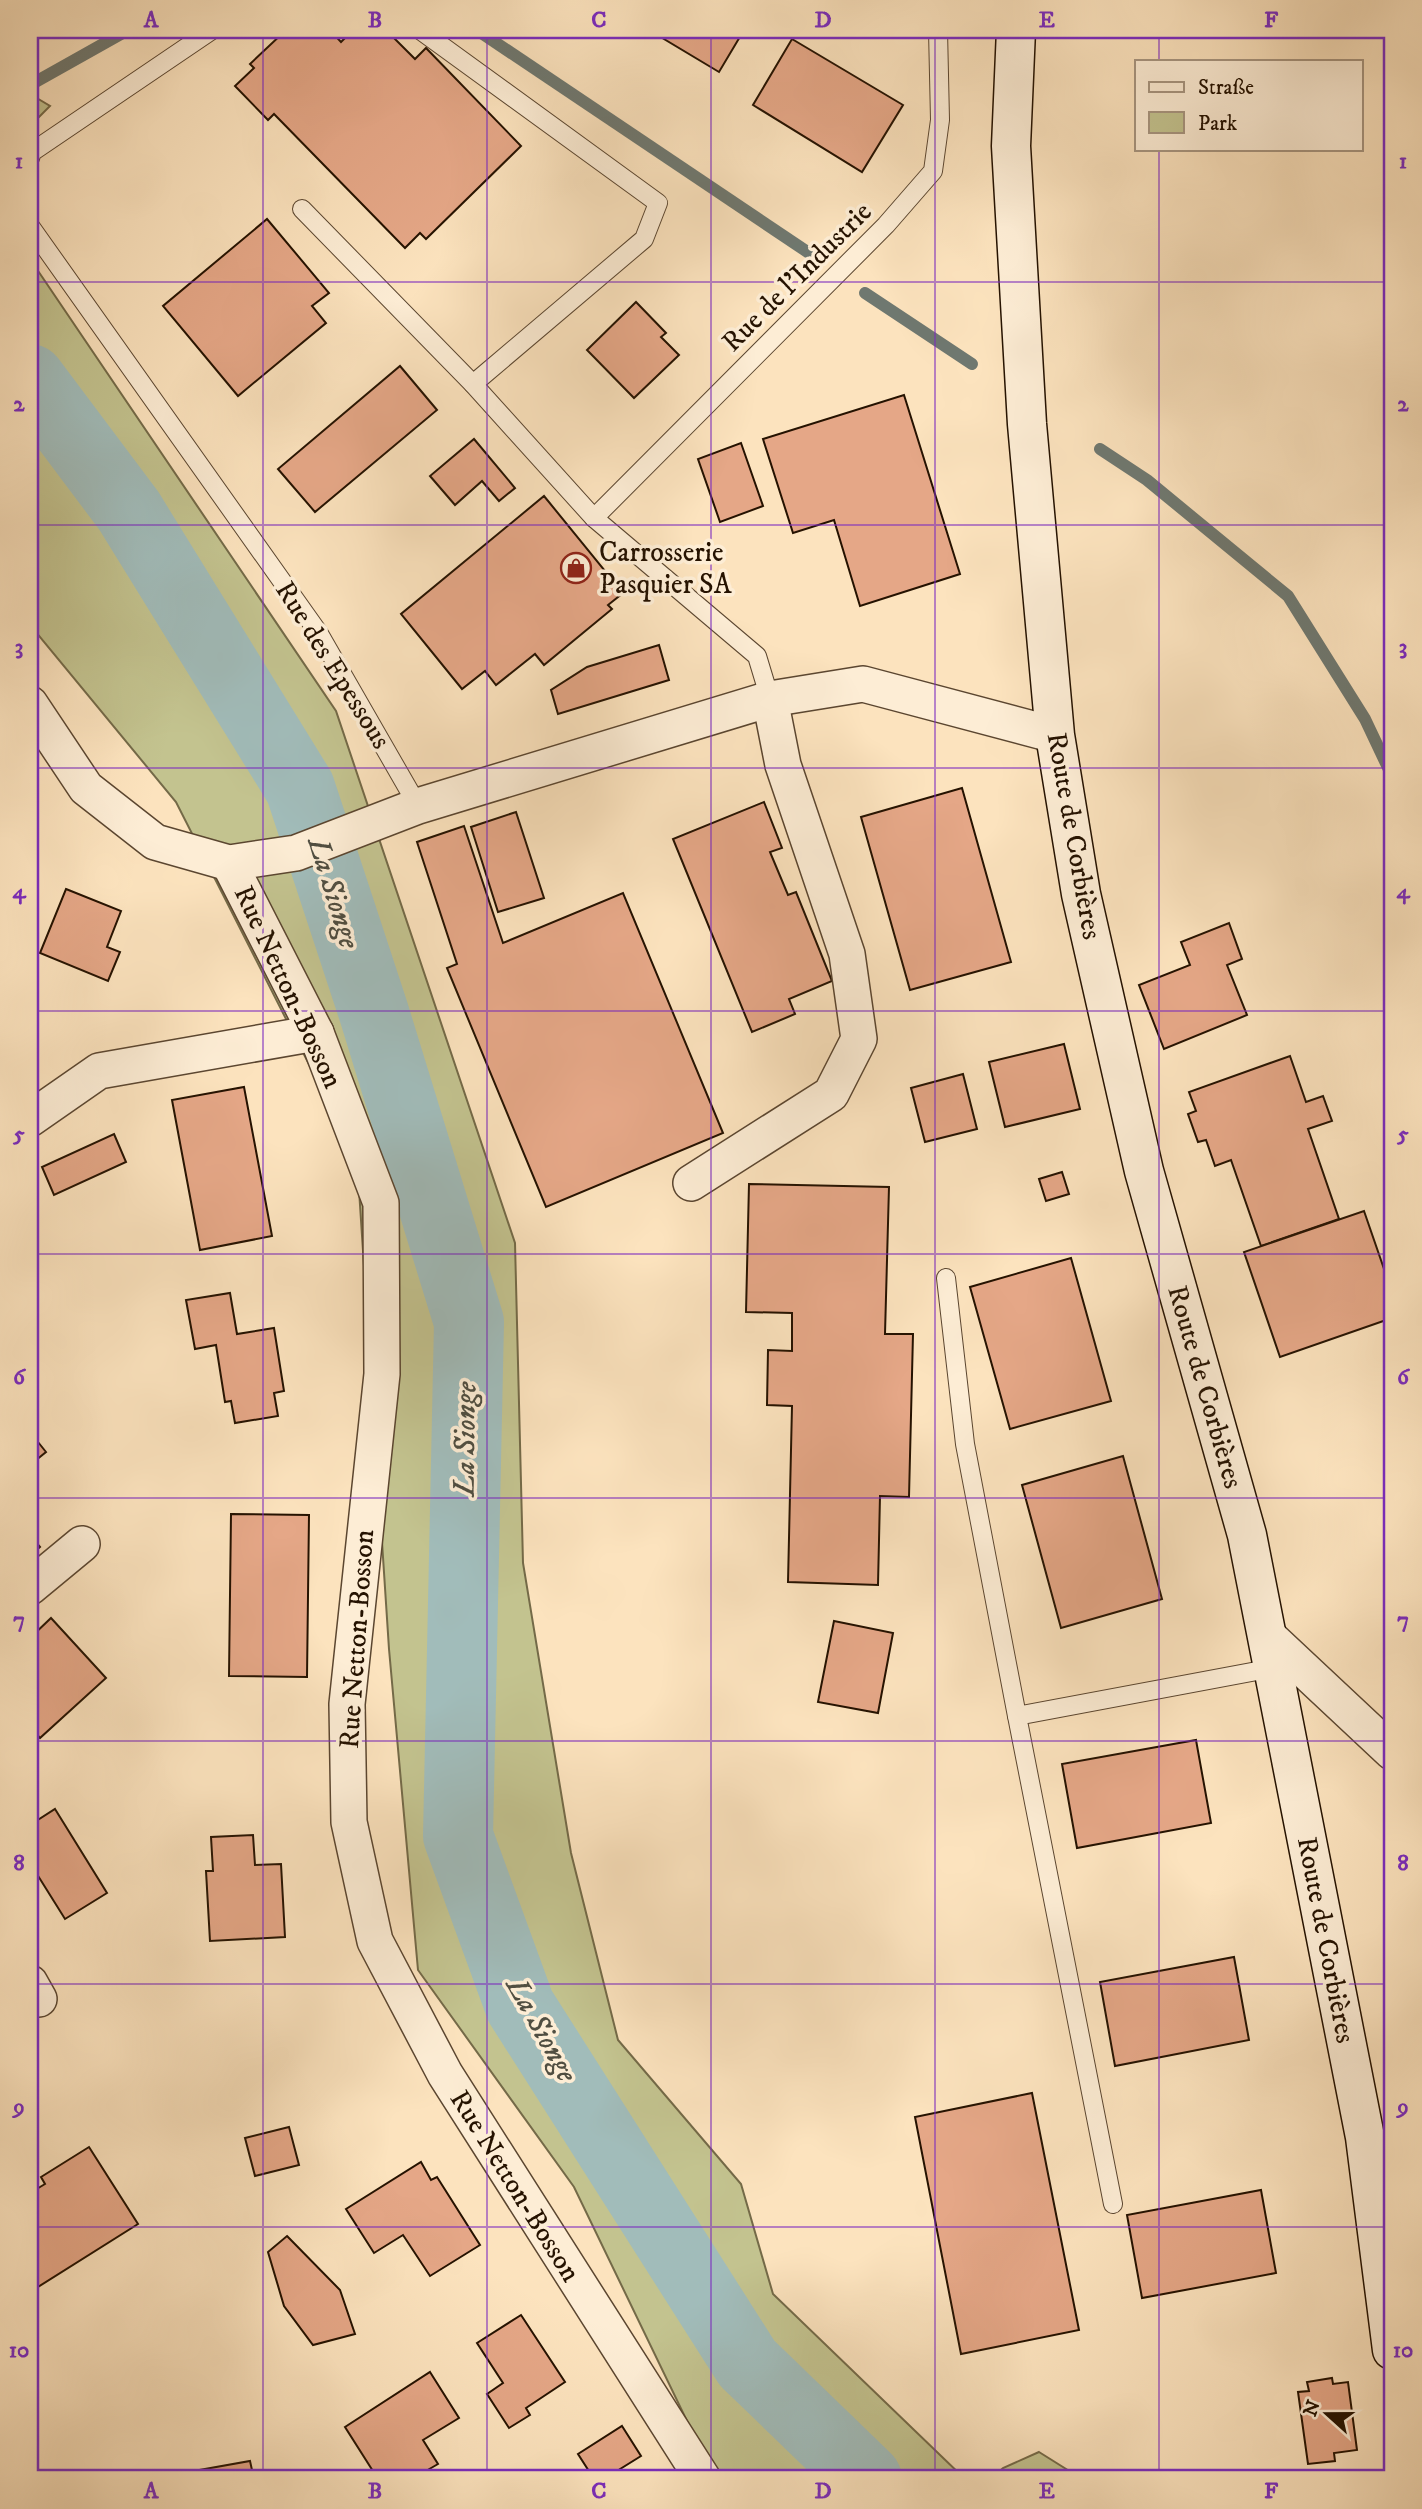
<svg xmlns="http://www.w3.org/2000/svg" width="1422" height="2509" viewBox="0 0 1422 2509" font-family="'IM FELL DW Pica',serif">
<rect width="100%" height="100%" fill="#fce3be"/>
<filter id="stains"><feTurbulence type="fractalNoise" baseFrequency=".00286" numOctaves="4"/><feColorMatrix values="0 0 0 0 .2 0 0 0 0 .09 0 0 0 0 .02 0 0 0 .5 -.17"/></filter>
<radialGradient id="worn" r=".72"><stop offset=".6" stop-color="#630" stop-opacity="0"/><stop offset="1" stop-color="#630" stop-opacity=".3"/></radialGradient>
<!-- green -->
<g fill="#c3c38f" stroke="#746a48" stroke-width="2">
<polygon points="30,94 50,106 30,126"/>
<polygon points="30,259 336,711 515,1243 523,1563 571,1853 618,2040 741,2184 773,2294 965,2479 715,2479 574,2187 418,1970 389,1649 357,1159 176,802 30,625"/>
<polygon points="1039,2452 1082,2479 991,2479 1003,2468"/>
</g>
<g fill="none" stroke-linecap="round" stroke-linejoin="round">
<!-- stream -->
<g stroke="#6f7870" stroke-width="12">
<polyline points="477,30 812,255"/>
<polyline points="30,85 128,30"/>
<polyline points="865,293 972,364"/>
<polyline points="1100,449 1147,480 1288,596 1365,719 1392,776"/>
</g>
<!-- river -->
<polyline stroke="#a1bcba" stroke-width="70" points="30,379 129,511 300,788 374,1013 469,1322 458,1836 520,2006 747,2363 867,2479"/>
</g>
<!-- building -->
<g fill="#e5a787" stroke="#251200" stroke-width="2">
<polygon points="286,30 330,30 341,42 353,30 386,30 415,59 426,48 521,146 426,239 420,233 405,248 274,114 268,120 235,86 254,68 250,64"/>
<polygon points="649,30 744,30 719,72"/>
<polygon points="792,39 903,105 862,172 753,105"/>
<polygon points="267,219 329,293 312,306 326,323 238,396 163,306"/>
<polygon points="636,302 666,333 661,337 679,355 634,398 587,350"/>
<polygon points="400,366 437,410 315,512 278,469"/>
<polygon points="904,395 960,574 860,606 834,520 793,533 763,439"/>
<polygon points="474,439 515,488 499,501 482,481 455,505 430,476"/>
<polygon points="741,443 763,506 720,522 698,459"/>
<polygon points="544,496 623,593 608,605 612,609 544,665 535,654 496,685 485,671 462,689 401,614"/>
<polygon points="659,645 669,680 558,714 551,690 587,667"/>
<polygon points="962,788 1011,962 910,990 861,817"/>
<polygon points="764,802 782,848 770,852 788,895 796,892 832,981 789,999 795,1014 752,1032 673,839"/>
<polygon points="516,812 544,898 498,912 471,827"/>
<polygon points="464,826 503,943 623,893 723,1133 546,1207 447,968 457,964 417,842"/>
<polygon points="66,889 121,911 107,947 120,952 108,981 40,953"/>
<polygon points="1229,923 1242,959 1227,965 1247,1015 1164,1049 1139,985 1190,965 1181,942"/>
<polygon points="1064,1044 1080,1109 1005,1127 989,1062"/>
<polygon points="1290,1056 1306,1102 1323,1096 1332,1121 1308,1129 1339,1219 1261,1246 1231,1160 1215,1166 1206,1140 1198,1142 1188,1114 1196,1111 1189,1092"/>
<polygon points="963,1074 977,1129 925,1142 911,1088"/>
<polygon points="244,1087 272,1236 200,1250 172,1100"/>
<polygon points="114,1134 126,1162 54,1195 42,1167"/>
<polygon points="1062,1172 1069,1194 1046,1201 1039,1179"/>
<polygon points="749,1184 889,1187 885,1334 913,1334 909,1497 880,1496 878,1585 788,1582 792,1406 767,1405 768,1350 792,1351 792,1313 746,1312"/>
<polygon points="1364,1211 1392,1292 1392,1318 1280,1357 1244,1252"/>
<polygon points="1071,1258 1111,1401 1010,1429 970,1287"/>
<polygon points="230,1293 237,1334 274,1328 284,1391 274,1393 278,1416 235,1423 231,1401 225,1402 216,1345 195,1349 186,1300"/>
<polygon points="30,1432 46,1452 30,1465"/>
<polygon points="1123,1456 1162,1599 1061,1628 1022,1485"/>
<polygon points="231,1514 309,1515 307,1677 229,1676"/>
<polygon points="30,1535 40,1547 30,1556"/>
<polygon points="51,1618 106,1678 40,1738 30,1727 30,1638"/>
<polygon points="834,1621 893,1633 878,1713 818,1702"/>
<polygon points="1196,1740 1211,1823 1077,1848 1062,1764"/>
<polygon points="55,1809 107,1893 65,1919 30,1863 30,1825"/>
<polygon points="253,1835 255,1865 281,1864 285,1937 210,1941 206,1871 213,1871 211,1837"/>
<polygon points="1234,1957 1249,2040 1115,2066 1100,1982"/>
<polygon points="1032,2093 1079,2330 961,2354 915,2117"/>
<polygon points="289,2127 299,2165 255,2176 245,2138"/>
<polygon points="89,2147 138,2224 30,2292 30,2193 45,2184 41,2177"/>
<polygon points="421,2162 431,2180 437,2177 480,2245 430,2276 403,2235 374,2253 346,2209"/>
<polygon points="1261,2190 1276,2273 1142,2298 1127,2215"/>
<polygon points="287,2236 340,2290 355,2334 313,2345 284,2306 268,2252"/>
<polygon points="521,2315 565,2382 526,2408 530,2415 509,2428 487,2394 503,2383 477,2343"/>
<polygon points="430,2372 459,2418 423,2440 438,2464 412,2479 378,2479 345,2427"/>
<polygon points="1332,2378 1333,2384 1348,2382 1357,2450 1334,2453 1335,2461 1308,2464 1298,2392 1309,2391 1307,2382"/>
<polygon points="622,2426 641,2456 604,2479 594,2479 578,2454"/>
<polygon points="250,2461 254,2479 149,2479"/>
<polygon points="1293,2472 1294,2479 1260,2479 1259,2477"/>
</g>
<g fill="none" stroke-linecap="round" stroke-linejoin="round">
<!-- service casing -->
<g stroke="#5b4630" stroke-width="20">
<g id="service">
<polyline points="420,30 658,203 644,239 473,384"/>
<polyline points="30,158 32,152 212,30"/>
<polyline points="302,209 473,384 594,518 757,656 770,699"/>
<polyline points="30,226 318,632 418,806"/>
<polyline points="594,518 886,225 933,171 940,120 938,30"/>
<polyline points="946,1278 965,1444 1017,1716"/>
<polyline points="1113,2204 1017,1716 1273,1668"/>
</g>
</g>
<!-- minor casing -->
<g stroke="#5b4630" stroke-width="38">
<g id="minor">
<polyline points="30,704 86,788 155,842 229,863 296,853 418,806 770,699 863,684 1055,735"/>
<polyline points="229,863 316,1033 381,1203 382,1374 347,1704 349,1822 375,1941 445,2074 703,2479"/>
<polyline points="30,1119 99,1071 316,1033"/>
<polyline points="691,1183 831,1094 859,1039 847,954 783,765 770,699"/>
<polyline points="30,1587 82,1544"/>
<polyline points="1266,1634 1392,1752"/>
<polyline points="30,1983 39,1999"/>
</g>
</g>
<!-- secondary casing -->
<g stroke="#251200" stroke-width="41">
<polyline id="secondary" points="1016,30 1011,146 1027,424 1055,735 1081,894 1144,1171 1247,1535 1365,2137 1392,2350"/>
</g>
<!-- service -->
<use href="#service" stroke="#fdedd5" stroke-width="18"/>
<!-- minor -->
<use href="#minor" stroke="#fdedd5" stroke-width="35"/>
<!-- secondary -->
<use href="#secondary" stroke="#fdedd5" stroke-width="38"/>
</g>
<!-- grid -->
<path fill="none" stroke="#7b2cbf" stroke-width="2" stroke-opacity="0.55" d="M263 30V2479M487 30V2479M711 30V2479M935 30V2479M1159 30V61M1159 149V2479M30 282H1392M30 525H1392M30 768H1392M30 1011H1392M30 1254H1392M30 1498H1392M30 1741H1392M30 1984H1392M30 2227H1392"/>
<!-- icons -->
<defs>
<g id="shop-ring" transform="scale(1.575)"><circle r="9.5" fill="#fdedd5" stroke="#8f2418" stroke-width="1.5"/><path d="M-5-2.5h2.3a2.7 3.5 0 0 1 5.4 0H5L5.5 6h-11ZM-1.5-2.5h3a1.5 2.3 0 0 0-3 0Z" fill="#8f2418"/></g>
</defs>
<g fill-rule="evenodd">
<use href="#shop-ring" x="576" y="568"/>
</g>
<g text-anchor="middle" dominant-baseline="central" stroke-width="7" stroke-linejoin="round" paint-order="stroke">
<!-- street labels -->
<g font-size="28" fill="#251200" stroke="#fdedd5">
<text transform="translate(797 277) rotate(-45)">Rue de l'Industrie</text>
<text transform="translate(333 665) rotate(58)">Rue des Epessous</text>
<text transform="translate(1074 836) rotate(80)">Route de Corbières</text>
<text transform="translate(288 987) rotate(65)">Rue Netton-Bosson</text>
<text transform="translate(1205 1387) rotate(74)">Route de Corbières</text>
<text transform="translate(357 1639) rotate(-86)">Rue Netton-Bosson</text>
<text transform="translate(1326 1940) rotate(79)">Route de Corbières</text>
<text transform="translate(515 2186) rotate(58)">Rue Netton-Bosson</text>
</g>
<!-- poi labels -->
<g font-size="28" fill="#251200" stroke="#fdedd5" text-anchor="start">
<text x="599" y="552">Carrosserie<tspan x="599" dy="32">Pasquier SA</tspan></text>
</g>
<!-- water labels -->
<g font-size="30" font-style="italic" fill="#504e41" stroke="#fdedd5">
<text transform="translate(333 893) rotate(73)">La Sionge</text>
<text transform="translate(466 1439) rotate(-89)">La Sionge</text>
<text transform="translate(541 2030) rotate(61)">La Sionge</text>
</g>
</g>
<!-- margin -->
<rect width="1422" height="2509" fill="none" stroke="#fce3be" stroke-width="77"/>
<!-- legend -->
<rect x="1135" y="60" width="228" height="91" fill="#fdedd5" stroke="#a79580" stroke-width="2"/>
<rect x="1149" y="82" width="35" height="10" fill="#fdedd5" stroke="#a79580" stroke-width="2"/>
<text x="1198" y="94" font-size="21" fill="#251200">Straße</text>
<rect x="1149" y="112" width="35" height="21" fill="#c3c38f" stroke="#a79580" stroke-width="2"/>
<text x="1198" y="130" font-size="21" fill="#251200">Park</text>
<!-- north arrow -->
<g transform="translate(1327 2414) rotate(291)" stroke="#fdedd5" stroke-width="5" paint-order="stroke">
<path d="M0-5L12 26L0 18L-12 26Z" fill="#251200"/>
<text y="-10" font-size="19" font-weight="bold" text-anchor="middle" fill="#251200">N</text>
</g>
<rect x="38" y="38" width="1346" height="2432" fill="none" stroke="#7b2cbf" stroke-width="2.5"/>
<g font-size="23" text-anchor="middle" font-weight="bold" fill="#7b2cbf">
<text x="151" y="27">A</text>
<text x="375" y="27">B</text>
<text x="599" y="27">C</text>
<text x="823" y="27">D</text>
<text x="1047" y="27">E</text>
<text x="1271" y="27">F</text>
<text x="19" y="168">1</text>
<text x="1403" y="168">1</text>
<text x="19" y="411">2</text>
<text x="1403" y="411">2</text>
<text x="19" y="654">3</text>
<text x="1403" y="654">3</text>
<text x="19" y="898">4</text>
<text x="1403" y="898">4</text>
<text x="19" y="1141">5</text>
<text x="1403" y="1141">5</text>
<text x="19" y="1384">6</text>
<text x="1403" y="1384">6</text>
<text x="19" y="1627">7</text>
<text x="1403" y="1627">7</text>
<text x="19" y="1870">8</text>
<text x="1403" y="1870">8</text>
<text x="19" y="2114">9</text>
<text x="1403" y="2114">9</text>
<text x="19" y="2357">10</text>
<text x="1403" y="2357">10</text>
<text x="151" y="2498">A</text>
<text x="375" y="2498">B</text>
<text x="599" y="2498">C</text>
<text x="823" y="2498">D</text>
<text x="1047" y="2498">E</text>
<text x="1271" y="2498">F</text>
</g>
<rect width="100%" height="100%" filter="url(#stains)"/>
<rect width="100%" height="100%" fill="url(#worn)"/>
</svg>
